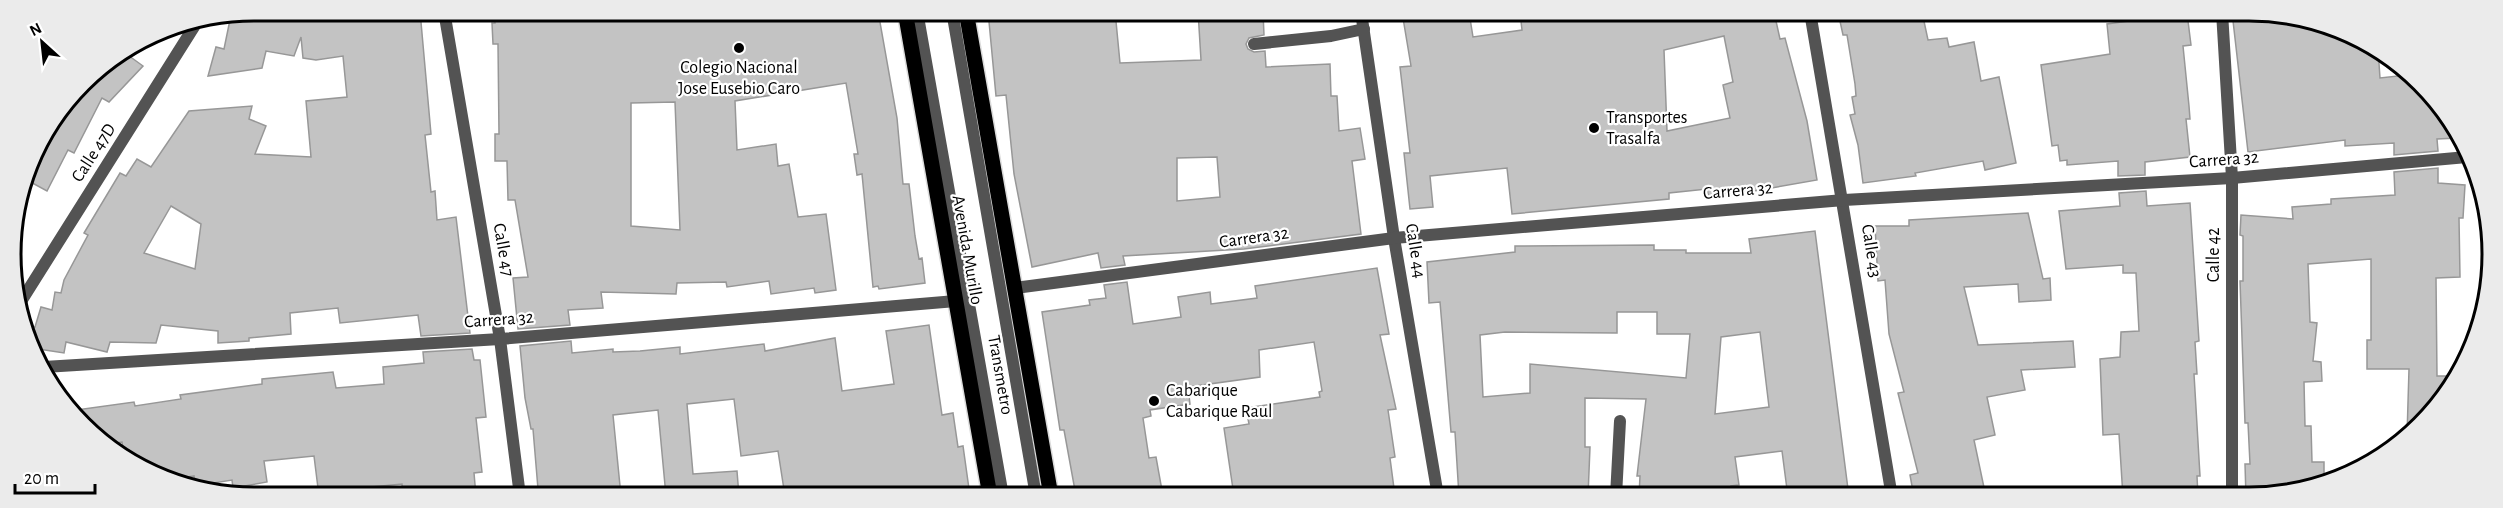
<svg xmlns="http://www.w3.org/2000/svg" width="2503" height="508" viewBox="0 0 2503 508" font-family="'Alegreya Sans',sans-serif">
<rect width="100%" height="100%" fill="#fff"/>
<!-- building -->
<g fill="#c3c3c3" stroke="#979797" stroke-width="1.5" fill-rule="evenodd">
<path d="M254 10 420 11 431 134 425 135 431 192 435 191 437 220 456 217 470 333 421 336 418 315 340 323 338 308 290 313 291 334 249 338V341L218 343V331L161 325 156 343 110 342 107 352 66 342 64 353 32 348 30 343 33 327H35L41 307 52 310 55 292 61 293 64 280 88 235 84 233 120 173 126 176 137 159 151 167 189 111 252 106 249 119 266 126 255 154 311 157 306 101 347 97 343 56 316 60 303 58 301 37 294 56 266 51 262 68 208 76 216 47 224 49 231 15ZM171 206 201 224 195 269 144 253Z"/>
<path d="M494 11H878L897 118 903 184H909L915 236 919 259 922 258 925 283 879 289 878 286 873 287 862 174 857 175 854 154H858L846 83 735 101 737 150 776 144 778 166 789 164 798 217 826 214 836 290 815 293 814 288 771 294 769 281 727 287 726 282 677 283 676 294 601 292 603 308 568 310 570 325 518 329 513 278 528 277 515 200H508L507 161H495V134H499L498 44H493L492 23H495ZM675 102 680 230 631 226V103Z"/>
<path d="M988 11H1115L1120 63 1201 60 1198 11 1263 12 1264 35 1249 38 1246 44 1248 49 1254 52 1265 51 1266 67 1330 64 1331 96H1337L1339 131 1360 128 1365 159 1352 161 1361 234 1244 249 1123 256 1125 265 1101 268 1098 253 1032 267 1014 174 1006 95 996 96ZM1217 157 1220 197 1177 201V158Z"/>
<path d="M1402 12H1469L1473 37 1522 30 1520 12H1774L1780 39 1785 38 1807 121 1817 180 1709 199 1707 189 1669 193V199L1512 214 1507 168 1430 176 1433 207 1410 209 1404 153H1410L1400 67 1411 66ZM1724 36 1733 82 1723 85 1730 118 1667 131 1664 50Z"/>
<polygon points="1838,12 1922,12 1928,40 1947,38 1949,47 1974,42 1981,81 1999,77 2016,163 1985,170 1983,161 1915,173 1916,176 1863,183 1858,145 1850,115 1855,114 1852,97 1856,96 1855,84 1847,35 1843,35"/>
<polygon points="2232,12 2280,13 2370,43 2378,49 2380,78 2407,75 2442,105 2458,138 2437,139 2438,151 2394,155 2394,143 2345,146 2345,140 2248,152"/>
<polygon points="2187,13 2191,45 2183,46 2189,106 2190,119 2186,119 2190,157 2145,162 2145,175 2118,176 2118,161 2067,165 2067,160 2060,161 2058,145 2052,146 2041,65 2110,54 2107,24"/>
<polygon points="125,53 143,66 109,102 102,98 74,153 68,150 47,191 25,179 29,160 82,82"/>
<polygon points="2438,168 2438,183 2465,185 2463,218 2459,218 2460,277 2436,278 2437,376 2457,376 2421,426 2407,436 2409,369 2367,369 2367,340 2371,340 2371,259 2308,264 2310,322 2317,323 2313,361 2321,362 2322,381 2304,382 2305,426 2311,426 2312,462 2324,462 2324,483 2265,497 2246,497 2245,464 2250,464 2248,423 2245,423 2240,281 2243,281 2243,236 2240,235 2241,215 2293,219 2292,207 2331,204 2331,199 2395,195 2394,172"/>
<polygon points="2146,191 2147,206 2190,203 2199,341 2195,342 2197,374 2194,374 2200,476 2197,476 2198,497 2123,497 2119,434 2103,435 2100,359 2120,357 2121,332 2139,331 2136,273 2123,273 2123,265 2066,269 2059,211 2120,206 2119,193"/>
<polygon points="2028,213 2043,279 2050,278 2051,300 2019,302 2018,284 1964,287 1978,345 2073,341 2075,367 2021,370 2025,390 1987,397 1995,435 1974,440 1986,497 1914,497 1910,475 1918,473 1898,393 1904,392 1889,334 1885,280 1878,281 1875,226 1909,226 1909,220"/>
<path d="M1815 231 1849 497H1788L1782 451 1735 457 1739 485 1731 486 1732 497 1639 496 1640 476H1637L1646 399 1585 398V447H1590L1588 496H1459L1455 432H1451L1440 302 1429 303 1427 262 1515 252V246L1654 245V250H1686V253H1751L1749 239ZM1617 312H1657V334H1690L1686 378 1530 364V393L1483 397 1480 335 1505 332 1617 333ZM1760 332 1769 407 1715 414 1721 337Z"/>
<polygon points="1377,268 1389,334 1380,335 1396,409 1388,410 1395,457 1390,458 1395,496 1234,496 1224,428 1249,424 1246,408 1320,397 1319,392 1322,391 1314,342 1259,350 1260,377 1188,387 1190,404 1150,410 1151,416 1143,418 1149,458 1156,457 1163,496 1076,496 1064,430 1060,430 1042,312 1090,305 1089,300 1106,298 1104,285 1127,282 1133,324 1181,317 1178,297 1210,292 1211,304 1257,298 1255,286"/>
<polygon points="929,325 942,415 953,413 958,447 963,446 970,496 785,496 778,451 741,456 734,399 687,404 693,474 737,471 739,496 666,496 658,410 613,415 621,496 547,496 546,488 538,489 533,429 531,429 525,398 520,346 571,341 572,353 613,349 613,352 640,351 680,347 680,354 764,344 765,351 835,338 842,391 894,384 886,331"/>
<polygon points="472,349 474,360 480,360 486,417 476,418 482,472 474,473 476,496 403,496 402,484 350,489 351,496 319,496 314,456 264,461 267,482 233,488 232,480 195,486 194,476 171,480 146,472 124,455 122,442 109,444 69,411 134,402 135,406 181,399 180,395 262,384 262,379 333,372 336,388 384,384 383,367 424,363 423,352"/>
</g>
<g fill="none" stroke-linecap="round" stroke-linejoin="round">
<!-- primary casing -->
<g stroke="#dbdbdb" stroke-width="18">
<g id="primary">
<polyline points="905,11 990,496"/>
<polyline points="966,11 1051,496"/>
</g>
</g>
<!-- service -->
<g stroke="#535353" stroke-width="12">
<polyline points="917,11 1003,496"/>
<polyline points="952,11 1036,496"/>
<polyline points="1254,44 1331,36 1364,29"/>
</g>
<!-- minor -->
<g stroke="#535353" stroke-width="12">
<polyline points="444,11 500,339 520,496"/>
<polyline points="1361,12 1394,238 1438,496"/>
<polyline points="1810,12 1892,497"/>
<polyline points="2222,12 2232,178 2232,497"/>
<polyline points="1015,288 1394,238 1844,200 2232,178 2467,157"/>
<polyline points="20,303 197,22"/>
<polyline points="44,367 500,339 956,301"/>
<polyline points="1616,496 1620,421"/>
</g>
<!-- primary -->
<use href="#primary" stroke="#000" stroke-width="15"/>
</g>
<!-- markers -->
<g fill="#000" stroke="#fff" stroke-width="2">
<circle cx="739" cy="48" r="6"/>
<circle cx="1594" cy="128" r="6"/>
<circle cx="1154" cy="401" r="6"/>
</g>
<g text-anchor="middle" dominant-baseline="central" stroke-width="4.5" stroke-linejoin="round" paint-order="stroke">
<!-- poi labels -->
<g font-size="18" fill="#000" stroke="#fff" text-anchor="start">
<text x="739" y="68" text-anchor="middle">Colegio Nacional<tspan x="739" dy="21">Jose Eusebio Caro</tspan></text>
<text x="1606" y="118">Transportes<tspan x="1606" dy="21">Trasalfa</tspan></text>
<text x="1166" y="391">Cabarique<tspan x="1166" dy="21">Cabarique Raul</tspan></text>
</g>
<!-- street labels -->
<g font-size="18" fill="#000" stroke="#fff">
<text transform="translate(94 153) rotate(-57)">Calle 47D</text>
<text transform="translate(2224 160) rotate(-4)">Carrera 32</text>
<text transform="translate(1738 191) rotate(-5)">Carrera 32</text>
<text transform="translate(1254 238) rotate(-8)">Carrera 32</text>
<text transform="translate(503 250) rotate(80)">Calle 47</text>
<text transform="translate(967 250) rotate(80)">Avenida Murillo</text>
<text transform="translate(1415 251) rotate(81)">Calle 44</text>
<text transform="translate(1871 251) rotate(81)">Calle 43</text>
<text transform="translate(2214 255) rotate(-90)">Calle 42</text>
<text transform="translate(499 320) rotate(-4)">Carrera 32</text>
<text transform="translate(1000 375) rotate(80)">Transmetro</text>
</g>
</g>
<!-- crop -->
<path d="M0 0H2503V508H0ZM254 21H2249A233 233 0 0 1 2482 254V254A233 233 0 0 1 2249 487H254A233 233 0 0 1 21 254V254A233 233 0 0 1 254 21Z" fill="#ebebeb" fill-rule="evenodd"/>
<path fill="none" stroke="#000" stroke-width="3" d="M254 21H2249A233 233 0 0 1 2482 254V254A233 233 0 0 1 2249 487H254A233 233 0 0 1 21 254V254A233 233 0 0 1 254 21Z"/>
<!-- north arrow -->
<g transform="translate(42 42) rotate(333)" stroke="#ffffff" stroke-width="4.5" paint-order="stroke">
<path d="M0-4.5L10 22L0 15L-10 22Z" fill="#000000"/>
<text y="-9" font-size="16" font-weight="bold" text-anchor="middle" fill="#000000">N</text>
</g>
<!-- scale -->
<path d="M15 484v9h80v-9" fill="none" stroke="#000000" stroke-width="3"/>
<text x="24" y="484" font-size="18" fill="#000000" stroke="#ffffff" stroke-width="4.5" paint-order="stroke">20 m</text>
</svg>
